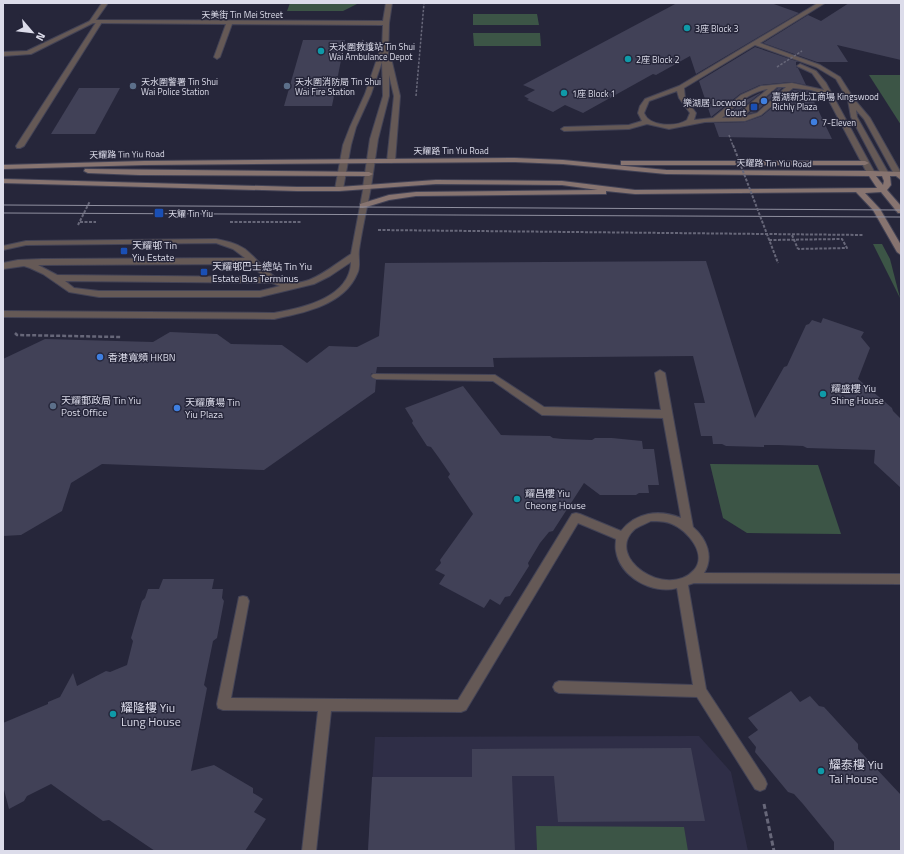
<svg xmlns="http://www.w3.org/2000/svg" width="904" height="854" viewBox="0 0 904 854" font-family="'Titillium Web','Noto Sans TC',sans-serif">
<rect width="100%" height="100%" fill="#26263a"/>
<!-- built -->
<polygon fill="#2f2e47" points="699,736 731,772 748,851 368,851 375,737"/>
<!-- green -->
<g fill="#3c5546">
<polygon points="290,3 359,3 343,11 287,11"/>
<polygon points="473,14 537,14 539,25 473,25"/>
<polygon points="473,33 540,33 541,46 474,46"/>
<polygon points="869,75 901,75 901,125"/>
<polygon points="873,244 882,244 890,259 900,298"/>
<polygon points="710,464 818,465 841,534 747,533 723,518"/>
<polygon points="536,826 684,827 688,851 537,851"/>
</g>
<!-- building -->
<g fill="#414157">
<polygon points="677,3 771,3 799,13 696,74 690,56 656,75 653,74 583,113 565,105 553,112 527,100 529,99 524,96 535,90 523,85"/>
<polygon points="849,3 901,3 901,60 837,45 848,62 817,62 763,43 808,15 821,21"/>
<polygon points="303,40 345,40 332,106 284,106"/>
<polygon points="755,47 799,62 796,62 796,67 798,68 806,85 792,82 760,85 740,94 711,117 699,81"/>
<polygon points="79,88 120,88 95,134 51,134"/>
<polygon points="778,88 782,88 756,112 748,114"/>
<polygon points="793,90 809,91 832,139 719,137 714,123 745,122 762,116"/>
<polygon points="762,92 732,116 726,116 744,101"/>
<polygon points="706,261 755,418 784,367 787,366 806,325 809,324 812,320 821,323 823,318 864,332 861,337 870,348 858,379 892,408 893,411 901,419 901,488 874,463 875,450 807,448 803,446 778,445 764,445 764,447 726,446 722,444 713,444 712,436 701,436 694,403 705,403 693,356 493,358 494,367 377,367 376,373 372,373 370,376 376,380 375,392 264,470 102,464 71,483 62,511 21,535 3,536 3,359 45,339 153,342 170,332 217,334 231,344 282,345 307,363 329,346 357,347 379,336 385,263"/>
<polygon points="463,386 501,435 550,436 553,438 563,439 592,440 595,438 612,438 642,441 643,449 654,449 659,485 648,485 649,493 639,493 636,495 600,495 584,483 553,531 549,532 540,543 528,563 529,566 510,596 505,597 500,605 490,599 484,608 439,584 445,575 435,570 441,563 440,560 473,514 448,477 450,474 439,458 431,447 427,446 412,423 413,421 405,408"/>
<polygon points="163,579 214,579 212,589 223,589 222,598 224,601 217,638 213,641 211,651 204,685 207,688 191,771 214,765 253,788 253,793 263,799 254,812 266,819 245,851 155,851 109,820 103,821 51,784 27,796 24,801 9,809 3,786 3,723 48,704 48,702 60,697 73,673 77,686 106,671 110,672 127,665 133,641 131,638 142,601 145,598 148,589 159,589"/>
<polygon points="791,691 800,702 810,696 819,706 824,707 858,744 858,749 901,795 901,851 834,851 834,842 803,804 794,794 788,792 755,752 756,747 748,737 758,730 748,718"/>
<polygon points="691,748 705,821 558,822 554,776 512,776 515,851 368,851 372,777 472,777 472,749"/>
</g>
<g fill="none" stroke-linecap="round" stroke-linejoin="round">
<!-- service casing -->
<g stroke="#434356" stroke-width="2">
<g id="service">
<path d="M818 3H825L760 43 820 65 840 77 854 99 870 118 901 173V176H898L894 174 864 119 856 110 857 117 889 174 885 176 881 174 851 117 848 100 836 79 816 67 755 45 684 88 685 98 696 113 694 120 713 118 741 95 761 86 792 83 824 90 812 73 797 66 800 64 816 71 826 83 875 173 874 175H868L867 173 826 95 811 90 793 88 761 115 745 121 705 122 669 129 647 124 629 129 564 131 561 129 564 127 629 125 642 121 638 113 640 106 645 99 679 86ZM777 87H786L757 113 742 117ZM768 89 733 117 722 118C736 105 749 92 768 89ZM677 91 679 98 690 113 687 120C676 127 649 127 644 113L649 101Z"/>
<polygon points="90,21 95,22 31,54 3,56 3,52 27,51"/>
<path d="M364 185H367L371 187C367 208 362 229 359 250 358 258 361 267 357 274 344 305 303 313 274 319L3 317V311L274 313C302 308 350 298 351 262L330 276 314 284 260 297H99L69 292 43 274 30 268 24 266 3 269V263L18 260 42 259 245 258 233 249 216 243 26 245 3 250V246L26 241 216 239C226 241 236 243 245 249 266 266 277 292 309 280 324 274 337 263 351 254ZM250 264 264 277 57 275 38 265ZM65 281 272 283 280 286 260 291H99L74 288Z"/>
<path d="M660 370 665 373 693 527C707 539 714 557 704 573L901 574V584L694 583 688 585 706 689 765 779 767 784 765 789 760 791 755 789 697 697 559 693 555 691 553 687 555 683 559 681 693 685 677 588C653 595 620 577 616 551 615 547 616 542 616 539L578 523 466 710 461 712 331 711 316 851H302L318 711 223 710 218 708 217 704 239 597 243 596 247 597 249 601 231 698 458 700 572 514 576 513 580 514 621 531C636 512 659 509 681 518L663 418 542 415 493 381 376 379 373 378 371 376 373 374 495 375 544 407 661 410 655 373ZM651 521C658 521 666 521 672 524 687 530 708 554 694 570 667 600 603 557 635 529 639 526 646 524 651 521Z"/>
</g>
</g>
<!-- pedestrian casing -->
<g stroke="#434356" stroke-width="2">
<polygon id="pedestrian" points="97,21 102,22 24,146 20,148 17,148 16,146"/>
</g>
<!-- minor casing -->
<g stroke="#434356" stroke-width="2">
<polygon id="minor" points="102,3 108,3 96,20 383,21 386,3 392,3 389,23 388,60 392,62 400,96 395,161 391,163 387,161 394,96 389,75 389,96 378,139 371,187 367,189 364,189 363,187 370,139 383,96 382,62 371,94 356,127 351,145 343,189 339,191 335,189 343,145 350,127 365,94 379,53 382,51 383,25 232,24 220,57 217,59 214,57 226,24 90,23 89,22"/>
</g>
<!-- secondary casing -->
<g stroke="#434356" stroke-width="2">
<g id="secondary">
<path d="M515 158 563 160 666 170 871 171 901 172V180L896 176H890L891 185 887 190 901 206V213H898L881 192 865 193 880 209 901 245V255L897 252 873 210 856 192 635 194 606 191V194H603L416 196 389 200 363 208H360V204L389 195 416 192 598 190 562 185 436 184 339 191H297L3 183V179L297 187H339L436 180 562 181 635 190 877 188 869 176 666 174 563 164 515 162 144 165 3 169V165L144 161ZM876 176H882L884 181 883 185Z"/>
<polygon points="621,161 865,161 869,163 865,165 621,165"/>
<polygon points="85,169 369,172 373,174 369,176 139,175 88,173 84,171"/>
</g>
</g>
<!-- path-far3 -->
<g stroke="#676779" stroke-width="1.5" stroke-dasharray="2.5 1.5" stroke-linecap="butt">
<polyline points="359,61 363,40"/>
<polyline points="416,96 424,3"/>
</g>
<!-- path-far2 -->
<g stroke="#676779" stroke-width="2" stroke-dasharray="3 1.5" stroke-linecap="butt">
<polyline points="80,222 96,222"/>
<polyline points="230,222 302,222"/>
<polyline points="78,225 90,201"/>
<polyline points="378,230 863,235"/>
<polyline points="792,235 798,249"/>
</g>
<!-- path-far1 -->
<polyline stroke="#676779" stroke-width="2.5" stroke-dasharray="4 2" stroke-linecap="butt" points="15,333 17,335 121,337"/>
<!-- path -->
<polyline stroke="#676779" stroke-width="3" stroke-dasharray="5 2.5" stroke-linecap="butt" points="764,804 774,851"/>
<!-- service -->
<use href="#service" fill="#655956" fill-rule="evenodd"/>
<!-- pedestrian -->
<use href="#pedestrian" fill="#655956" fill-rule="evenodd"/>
<!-- minor -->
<use href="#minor" fill="#655956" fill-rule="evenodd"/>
<!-- secondary -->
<use href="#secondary" fill="#877470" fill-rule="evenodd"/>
<!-- tram -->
<g stroke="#8f8f9f" stroke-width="1">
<polyline points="3,205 901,210"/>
<polyline points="3,213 901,217"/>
</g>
<!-- path-bridge-far1 -->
<g stroke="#676779" stroke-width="1.5" stroke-dasharray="2.5 1.5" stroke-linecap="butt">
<polyline points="777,67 802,51"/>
<polyline points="729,135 733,146"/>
</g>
<!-- path-bridge -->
<g stroke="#676779" stroke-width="2" stroke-dasharray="3 1.5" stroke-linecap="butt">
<polyline points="733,145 778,263"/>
<polyline points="769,240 842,239 847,248 798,249"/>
</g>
</g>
<!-- markers -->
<g fill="#0f9aa8" stroke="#26263a" stroke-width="1.5">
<circle cx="687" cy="28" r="4"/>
<circle cx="321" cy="51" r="4"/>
<circle cx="628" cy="59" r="4"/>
<circle cx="564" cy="93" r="4"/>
<circle cx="823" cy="394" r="4"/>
<circle cx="517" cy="499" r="4"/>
<circle cx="113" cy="714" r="4"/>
<circle cx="821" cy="771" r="4"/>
</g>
<g fill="#5c6f8a" stroke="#26263a" stroke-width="1.5">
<circle cx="133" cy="86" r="4"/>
<circle cx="287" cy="86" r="4"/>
<circle cx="53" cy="406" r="4"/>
</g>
<g fill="#3f7fe0" stroke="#26263a" stroke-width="1.5">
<circle cx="764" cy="101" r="4"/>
<circle cx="814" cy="122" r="4"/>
<circle cx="100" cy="357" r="4"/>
<circle cx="177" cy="408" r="4"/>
</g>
<g fill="#1a4fb4" stroke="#26263a" stroke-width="1.5">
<rect x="750" y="103" width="8" height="8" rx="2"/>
<rect x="154" y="208" width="10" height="10" rx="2"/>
<rect x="120" y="247" width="8" height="8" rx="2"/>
<rect x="200" y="268" width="8" height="8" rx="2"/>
</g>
<g text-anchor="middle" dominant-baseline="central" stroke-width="3" stroke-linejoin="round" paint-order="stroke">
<!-- far-street labels -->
<g font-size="9" fill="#dcdcea" stroke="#26263a">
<text x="242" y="14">天美街 Tin Mei Street</text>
<text x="451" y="150">天耀路 Tin Yiu Road</text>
<text transform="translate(127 154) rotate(-1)">天耀路 Tin Yiu Road</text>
<text transform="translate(774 163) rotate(1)">天耀路 Tin Yiu Road</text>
</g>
<!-- far-poi labels -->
<g font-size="9" fill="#dcdcea" stroke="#26263a" text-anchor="start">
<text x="695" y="28">3座 Block 3</text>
<text x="329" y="46">天水圍救護站 Tin Shui<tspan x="329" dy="10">Wai Ambulance Depot</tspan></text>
<text x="636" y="59">2座 Block 2</text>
<text x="141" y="81">天水圍警署 Tin Shui<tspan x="141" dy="10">Wai Police Station</tspan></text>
<text x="295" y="81">天水圍消防局 Tin Shui<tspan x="295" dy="10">Wai Fire Station</tspan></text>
<text x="572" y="93">1座 Block 1</text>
<text x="772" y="96">嘉湖新北江商場 Kingswood<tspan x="772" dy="10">Richly Plaza</tspan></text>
<text x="746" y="102" text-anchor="end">樂湖居 Locwood<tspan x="746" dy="10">Court</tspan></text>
<text x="822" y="122">7-Eleven</text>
<text x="168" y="213">天耀 Tin Yiu</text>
</g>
<!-- poi labels -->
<g font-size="10" fill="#dcdcea" stroke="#26263a" text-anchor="start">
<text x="132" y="245">天耀邨 Tin<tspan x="132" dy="12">Yiu Estate</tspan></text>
<text x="212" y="266">天耀邨巴士總站 Tin Yiu<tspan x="212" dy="12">Estate Bus Terminus</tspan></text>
<text x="108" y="357">香港寬頻 HKBN</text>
<text x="831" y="388">耀盛樓 Yiu<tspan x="831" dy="12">Shing House</tspan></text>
<text x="61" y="400">天耀郵政局 Tin Yiu<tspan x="61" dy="12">Post Office</tspan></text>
<text x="185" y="402">天耀廣場 Tin<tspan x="185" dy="12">Yiu Plaza</tspan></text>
<text x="525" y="493">耀昌樓 Yiu<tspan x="525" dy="12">Cheong House</tspan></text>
</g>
<!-- near-poi labels -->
<g font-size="12" fill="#dcdcea" stroke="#26263a" text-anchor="start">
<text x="121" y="707">耀隆樓 Yiu<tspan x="121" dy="14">Lung House</tspan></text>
<text x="829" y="764">耀泰樓 Yiu<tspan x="829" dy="14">Tai House</tspan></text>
</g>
</g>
<!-- border -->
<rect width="904" height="854" fill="none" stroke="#dcdcea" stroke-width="8"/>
<!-- north arrow -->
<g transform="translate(32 32) rotate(118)" stroke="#26263a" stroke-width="3" paint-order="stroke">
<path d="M0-3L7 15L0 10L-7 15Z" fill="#dcdcea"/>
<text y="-6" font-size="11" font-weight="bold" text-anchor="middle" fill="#dcdcea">N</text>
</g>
</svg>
